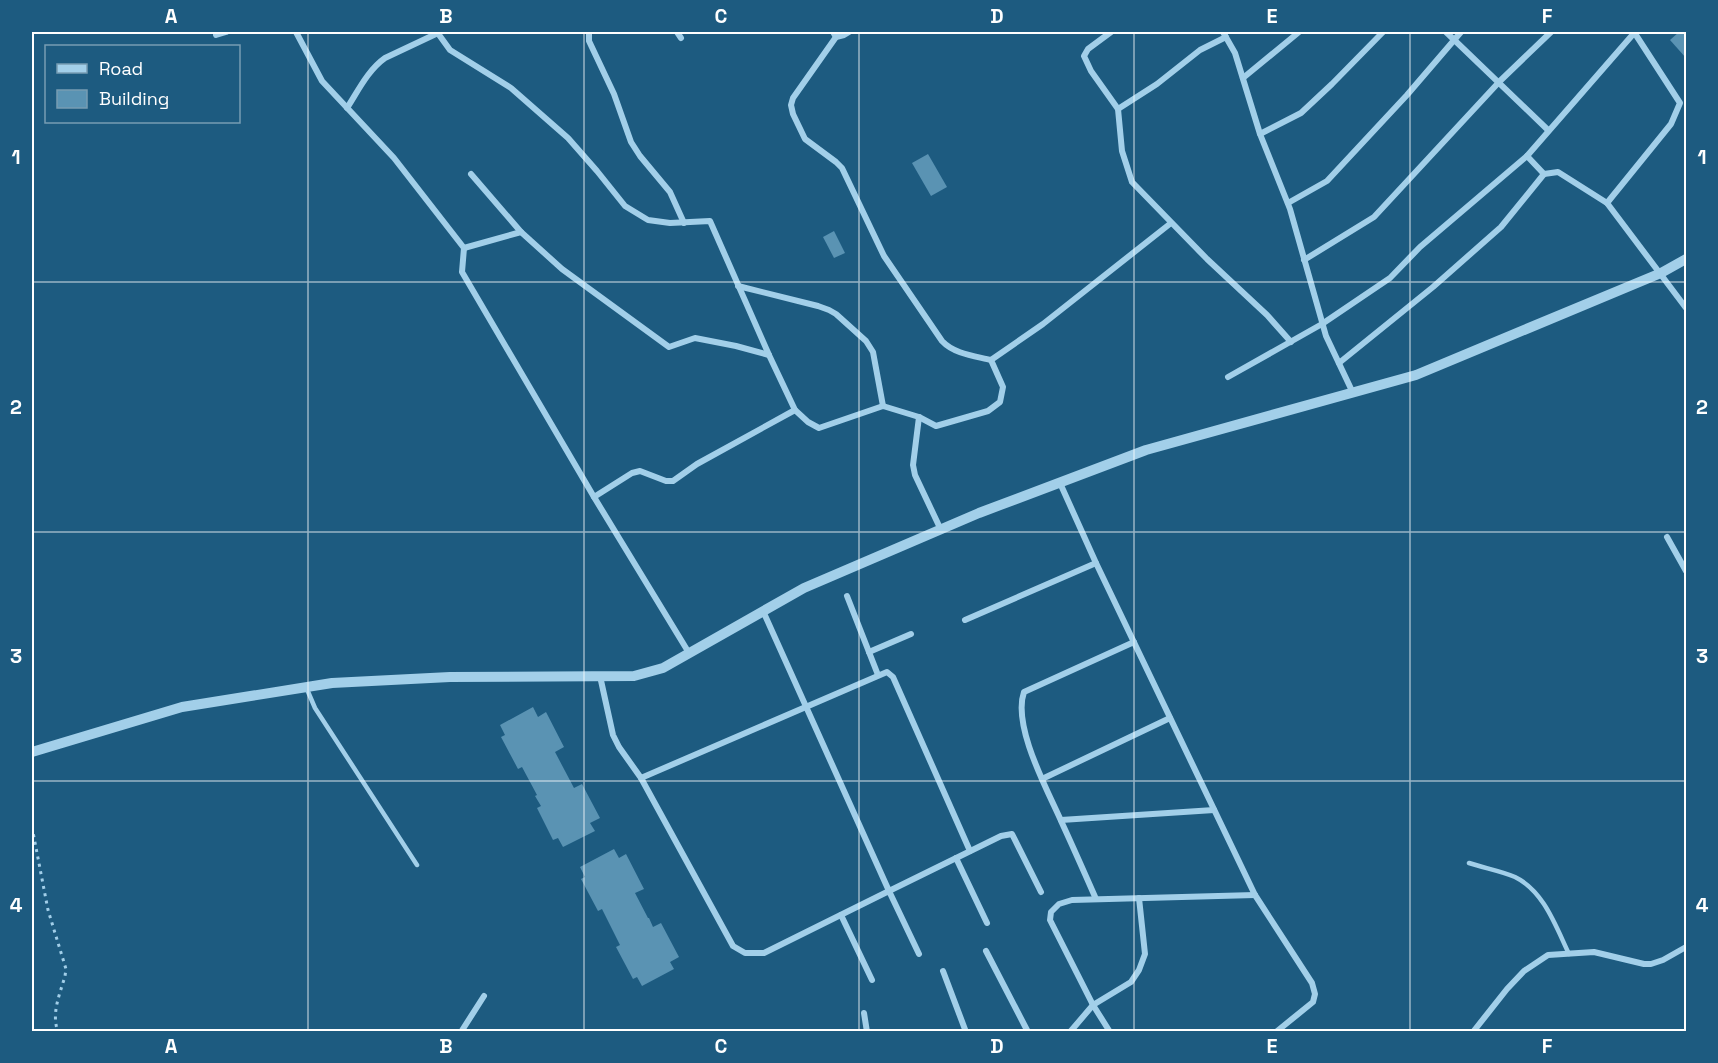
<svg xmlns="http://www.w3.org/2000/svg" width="1718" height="1063" viewBox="0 0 1718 1063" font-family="'Space Grotesk',sans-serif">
<rect width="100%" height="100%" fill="#1d5b80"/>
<!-- building -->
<g fill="#5a93b3">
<polygon points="1679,32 1686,32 1686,58 1670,40"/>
<polygon points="928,154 947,187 931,196 912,163"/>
<polygon points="834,231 845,253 834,258 823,237"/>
<polygon points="533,707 538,717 546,712 564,747 555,752 574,788 582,784 600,818 590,823 595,831 563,847 558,838 553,840 537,808 541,806 535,796 537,795 522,767 518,769 501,737 505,735 500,725"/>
<polygon points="614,849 619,858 626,854 644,889 635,893 648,918 649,918 653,927 661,923 679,957 670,962 674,969 642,986 637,977 633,979 616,947 620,945 602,909 598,911 581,879 585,877 580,867"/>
</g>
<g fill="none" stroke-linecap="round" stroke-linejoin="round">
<!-- path -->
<path stroke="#a2cfe9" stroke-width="3" stroke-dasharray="3 4.5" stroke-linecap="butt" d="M32 827 48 910 66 969 65 976C60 994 51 1013 58 1032"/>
<!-- service -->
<g stroke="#a2cfe9" stroke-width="4.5">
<polyline points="306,687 315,708 417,865"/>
<path d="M1469 863C1484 868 1501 871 1515 877 1544 891 1556 927 1569 954"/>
</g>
<!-- minor -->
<g stroke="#a2cfe9" stroke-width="6">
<polyline points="296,32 322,81 394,158 464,248 462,272 594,497 689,653"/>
<polyline points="437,32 450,50 511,88 568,138 597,171 625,206 648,220 670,223 710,221 769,355 795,410 808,422 819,428 883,406 919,417 936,426 988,411 1000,402 1003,387 991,360 1043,324 1171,223"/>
<polyline points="589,32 589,41 614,94 631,142 640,156 670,192 684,223"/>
<polyline points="677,32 681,38"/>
<polyline points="833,32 836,37 844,35 849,32"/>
<polyline points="1111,32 1088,49 1084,56 1091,71 1118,109 1122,151 1132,182 1207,259 1267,315 1291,342"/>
<polyline points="1223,32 1235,53 1260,134 1290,209 1326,336 1353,393"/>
<polyline points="1446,32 1548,130"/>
<polyline points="1634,32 1680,103 1671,124 1607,203 1686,308"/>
<polyline points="216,35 226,32"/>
<path d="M836 37 793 98 791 105 793 114 805 139 836 162 842 168 884 256 942 341C954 354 975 356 991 360"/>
<polyline points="1243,78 1299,32"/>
<path d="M347 108C358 91 368 70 385 58L438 33"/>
<polyline points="1118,109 1157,84 1200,50 1226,37"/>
<polyline points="1260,134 1301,113 1332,84 1383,32"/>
<polyline points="471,174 521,232"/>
<polyline points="1544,174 1558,172 1607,203"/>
<polyline points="1288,203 1327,181 1407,95 1461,32"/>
<polyline points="464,248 521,232 562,269 669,347 695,338 736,346 769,355"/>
<polyline points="1304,260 1374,217 1500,81 1551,32"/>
<polyline points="738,286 818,306 829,310 836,314 866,341 873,352 883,406"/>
<polyline points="1339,363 1433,287 1501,227 1544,174 1527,156"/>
<polyline points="1228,377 1322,324 1390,278 1420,247 1527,156 1635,32"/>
<polyline points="919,417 913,465 915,475 941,530"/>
<polyline points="1060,483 1096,563 1255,895 1312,983 1315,994 1313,1002 1276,1032"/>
<polyline points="594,497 632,473 640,471 666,481 673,481 697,464 795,410"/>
<polyline points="1667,537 1686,571"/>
<polyline points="847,596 878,675"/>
<polyline points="763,611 889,891 1001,836 1012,834 1041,892"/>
<polyline points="965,620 1096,563"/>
<polyline points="869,652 911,634"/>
<polyline points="600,676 613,735 619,747 641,778"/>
<polyline points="1042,779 1170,718"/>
<polyline points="1061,820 1214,810"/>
<polyline points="956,858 987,923"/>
<path d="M1096 899C1085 874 1074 849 1062 823 1048 791 1012 726 1024 692L1134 642"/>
<polyline points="841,915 872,980"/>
<polyline points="986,951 1028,1032"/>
<polyline points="919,954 889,891 764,953 745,953 733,946 641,778 887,672 893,677 970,851"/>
<polyline points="943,971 966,1032"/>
<polyline points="864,1013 867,1032"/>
<polyline points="461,1032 484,996"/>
<polyline points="1070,1032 1093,1005 1131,982 1139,970 1145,954 1139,898"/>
<polyline points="1110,1032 1093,1005 1050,920 1051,912 1059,904 1072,900 1255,895"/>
<polyline points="1473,1032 1507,989 1524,971 1548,955 1594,952 1644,964 1651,964 1663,960 1686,947"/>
</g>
<!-- tertiary -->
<polyline stroke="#a2cfe9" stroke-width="10" points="32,752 182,707 332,683 450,677 634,676 663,668 804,588 979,513 1146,450 1416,375 1661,273 1686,259"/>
</g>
<!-- grid -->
<path fill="none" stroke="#fff" stroke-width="1.5" stroke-opacity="0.55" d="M308 32V1032M584 32V1032M859 32V1032M1134 32V1032M1410 32V1032M32 282H1686M32 532H1686M32 781H1686"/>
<!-- border -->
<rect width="1718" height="1063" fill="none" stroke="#1d5b80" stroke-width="66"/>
<!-- legend -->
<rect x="45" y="45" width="195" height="78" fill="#1d5b80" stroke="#779db3" stroke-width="1.5"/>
<rect x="57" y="64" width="30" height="9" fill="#a2cfe9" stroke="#779db3" stroke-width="1.5"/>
<text x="99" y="75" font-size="18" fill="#ffffff">Road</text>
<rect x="57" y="90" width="30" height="18" fill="#5a93b3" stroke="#779db3" stroke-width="1.5"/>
<text x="99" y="105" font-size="18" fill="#ffffff">Building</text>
<rect x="33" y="33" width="1652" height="997" fill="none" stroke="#fff" stroke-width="2"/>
<g font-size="20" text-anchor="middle" font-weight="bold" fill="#fff">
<text x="171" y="23">A</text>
<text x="446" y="23">B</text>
<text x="721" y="23">C</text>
<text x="997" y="23">D</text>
<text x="1272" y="23">E</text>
<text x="1547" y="23">F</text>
<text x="16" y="164">1</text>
<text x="1702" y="164">1</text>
<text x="16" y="414">2</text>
<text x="1702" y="414">2</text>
<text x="16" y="663">3</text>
<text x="1702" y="663">3</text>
<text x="16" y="912">4</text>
<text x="1702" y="912">4</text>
<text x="171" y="1053">A</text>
<text x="446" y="1053">B</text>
<text x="721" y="1053">C</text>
<text x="997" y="1053">D</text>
<text x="1272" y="1053">E</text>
<text x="1547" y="1053">F</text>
</g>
</svg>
